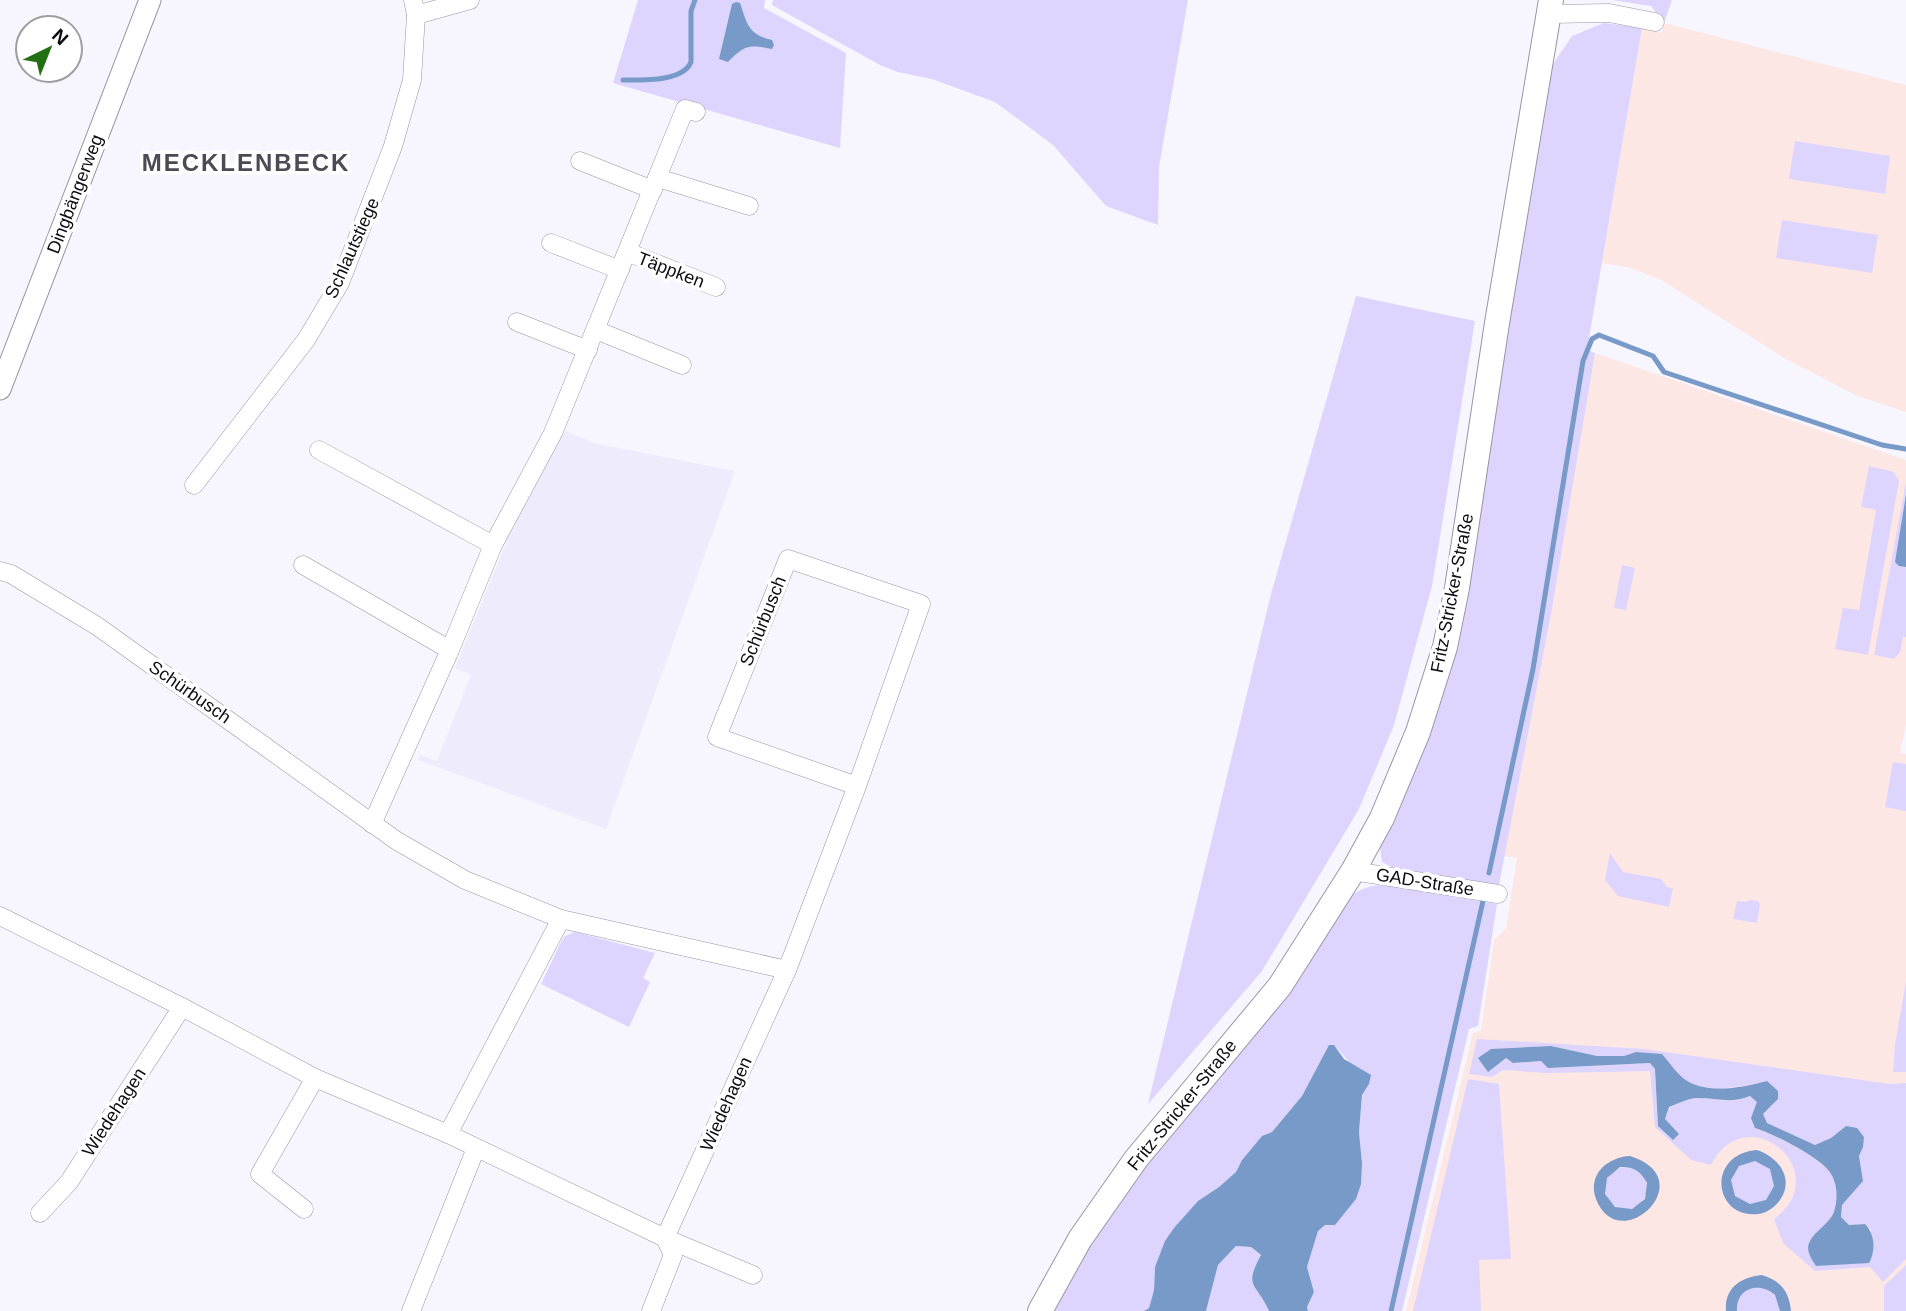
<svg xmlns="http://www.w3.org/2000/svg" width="1906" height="1311" viewBox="0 0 1906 1311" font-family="Helvetica,sans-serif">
<rect width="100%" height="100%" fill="#f7f6fe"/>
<!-- commercial -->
<g fill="#fde7e5">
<polygon points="1664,23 1906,85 1906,412 1855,395 1786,359 1661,280 1631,268 1602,263 1642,28 1662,33"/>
<polygon points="1595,353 1906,460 1906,725 1900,753 1906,754 1906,1265 1884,1286 1884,1311 1406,1311 1473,1033 1481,1030 1494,940 1506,928 1517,858 1504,856 1552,609"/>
</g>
<!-- built -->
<polygon fill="#eeebfd" points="565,431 594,443 735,471 606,829 418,760 420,755 437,761 471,675 455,668 517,516"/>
<!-- green -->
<g fill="#ddd5fe" fill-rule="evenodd">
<polygon points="638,0 765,0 764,8 846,53 840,148 613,83"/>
<polygon points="773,0 1188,0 1159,167 1158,225 1106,206 1053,145 995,102 932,79 898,72 880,65 772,5"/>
<polygon points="1612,0 1672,0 1664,23 1651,6"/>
<polygon points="1604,23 1642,28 1587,350 1595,353 1552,609 1499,885 1395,869 1382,862 1379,840 1428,734 1551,67 1572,36"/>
<polygon points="1795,141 1890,156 1885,194 1789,179"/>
<polygon points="1782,220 1878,235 1872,273 1776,258"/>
<polygon points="1356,296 1475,321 1432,586 1394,725 1359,809 1262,971 1148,1104 1271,594"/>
<polygon points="1869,466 1894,472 1899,481 1868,655 1835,649 1843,608 1859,610 1876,510 1861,507"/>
<polygon points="1906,482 1906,637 1903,637 1900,652 1894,659 1874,655"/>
<polygon points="1622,565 1635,568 1626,610 1614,608"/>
<polygon points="1893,762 1906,764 1906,811 1885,807"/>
<polygon points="1610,853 1623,872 1661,879 1667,887 1673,888 1669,907 1618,896 1605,880"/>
<path d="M1382 885 1497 904 1478 1026 1469 1029 1402 1311H1308L1307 1307 1314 1292 1307 1267 1318 1231 1325 1225 1362 1163 1359 1132 1362 1095 1369 1084 1334 1045H1329L1302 1096 1272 1132 1262 1136 1242 1160 1236 1172 1219 1187 1198 1201 1155 1267 1154 1290 1149 1308 1144 1311H1050L1097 1229 1343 903C1355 891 1365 886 1382 885Z"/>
<polygon points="1750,900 1758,901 1760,905 1757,923 1733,919 1737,901 1746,902"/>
<polygon points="575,932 655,953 643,978 650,982 629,1027 541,984 561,942 565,936"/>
<polygon points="1906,982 1906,1072 1893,1072 1895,1044"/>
<path d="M1477 1039 1644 1049 1890 1084 1906 1083V1259L1883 1282 1870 1267 1815 1271 1783 1243 1774 1219C1837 1173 1748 1095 1711 1165L1691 1160 1655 1127 1650 1071 1546 1073 1503 1070 1492 1077 1469 1074ZM1551 1046 1597 1056H1625L1636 1052 1661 1054C1669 1062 1679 1077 1689 1082 1712 1094 1744 1086 1767 1081L1777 1091 1778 1099 1763 1115 1767 1123 1815 1145 1831 1138 1846 1126 1863 1147 1859 1156 1863 1181 1842 1205 1841 1217 1849 1225 1865 1224 1871 1230 1874 1254 1809 1242C1816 1234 1829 1224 1833 1213 1839 1200 1838 1184 1830 1172 1820 1158 1772 1133 1755 1128L1758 1102 1750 1096C1731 1105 1717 1098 1697 1098 1688 1098 1677 1104 1669 1108L1665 1119 1658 1126 1655 1069 1650 1063 1549 1068 1541 1061 1513 1063 1491 1049Z"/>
<polygon points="1468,1079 1499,1084 1511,1259 1479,1260 1481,1311 1413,1311"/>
<circle cx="1753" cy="1183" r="22"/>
<circle cx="1626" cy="1188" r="21"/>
<path d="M1236 1246 1251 1247 1261 1256C1242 1287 1257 1283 1269 1311H1206L1218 1265Z"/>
<polygon points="1906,1265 1906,1311 1884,1311 1884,1286"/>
<path d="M1761 1286 1775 1295 1780 1311H1737C1736 1295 1746 1287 1761 1286Z"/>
</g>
<!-- water -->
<g fill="#789ac8" fill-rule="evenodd">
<path d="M736 2 740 3C747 23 748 35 772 40L774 45 772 49C749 45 746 44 728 62L719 59 732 4Z"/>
<polygon points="1906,495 1906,567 1899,566 1895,562"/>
<path d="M1329 1045H1334L1344 1059 1371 1075 1369 1084 1362 1095 1359 1132 1362 1163 1361 1184 1356 1199 1335 1225H1325L1318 1231 1307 1267 1314 1292 1307 1307 1308 1311H1269C1256 1282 1243 1288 1261 1255L1251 1247 1236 1246 1218 1265 1206 1311H1144L1149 1308 1154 1290 1155 1267 1165 1241 1174 1228 1198 1201 1219 1187 1236 1172 1242 1160 1262 1136 1272 1132 1302 1096Z"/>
<path d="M1551 1046 1597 1056H1624L1636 1052 1662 1054C1669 1062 1679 1077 1689 1082 1712 1094 1744 1087 1767 1081L1778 1091V1099L1763 1114 1767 1123 1815 1145 1831 1138 1846 1126 1857 1128 1864 1137 1863 1147 1859 1156 1863 1181 1842 1205 1841 1217 1849 1225 1865 1224C1875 1234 1876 1251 1869 1263L1816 1266C1811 1258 1805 1250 1810 1241 1816 1230 1829 1224 1834 1212 1838 1198 1838 1183 1829 1171 1819 1157 1772 1133 1755 1128L1751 1118 1757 1102 1750 1096C1731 1104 1717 1098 1697 1098 1688 1098 1678 1104 1669 1107L1665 1119 1679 1134 1673 1140 1658 1126 1655 1069 1650 1063 1548 1068 1541 1061 1513 1063 1506 1058 1488 1072 1478 1058 1491 1049Z"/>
<path d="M1757 1150C1778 1157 1795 1178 1780 1200 1775 1207 1767 1213 1758 1214 1713 1219 1706 1154 1757 1150ZM1755 1161 1770 1169 1774 1186 1766 1200 1750 1204 1735 1196 1731 1180 1739 1166Z"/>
<path d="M1630 1156C1704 1179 1619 1259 1596 1199 1587 1174 1608 1157 1630 1156ZM1620 1167C1633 1166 1641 1171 1647 1183L1645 1199 1632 1209 1615 1207 1605 1194 1607 1178Z"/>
<path d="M1762 1275C1781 1281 1789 1291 1791 1311H1780L1775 1295C1759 1281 1736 1288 1737 1311H1726C1724 1288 1741 1277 1762 1275Z"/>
</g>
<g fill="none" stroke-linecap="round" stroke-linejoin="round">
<!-- stream -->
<g stroke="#789ac8" stroke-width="5">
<path d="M623 80C642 80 683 82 691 62V11L695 0"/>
<polyline points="1489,873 1533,669 1583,361 1592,339 1599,335 1653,356 1664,372 1882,445 1906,449"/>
<polyline points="1391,1311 1483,901"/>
</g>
<!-- minor casing -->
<g stroke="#9896a3" stroke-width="19">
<g id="minor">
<polyline points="1549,14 1609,13 1655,22"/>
<polyline points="416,15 470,0"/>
<polyline points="580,161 653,190"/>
<polyline points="658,178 749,206"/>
<polyline points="551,243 620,270"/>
<polyline points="627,252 716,287"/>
<polyline points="517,322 588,350"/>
<polyline points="596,330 682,365"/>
<polyline points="319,450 493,545"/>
<polyline points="194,485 306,340 340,283 393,146 412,80 416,15 413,0"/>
<polyline points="303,565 450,650"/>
<polyline points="0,571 11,574 97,626 397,841 465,880 561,919 787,970 857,786 921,604 788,559 717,737 857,786"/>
<polyline points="372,824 450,650 493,545 553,433 685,109 696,112"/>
<polyline points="1353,871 1498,894"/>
<polyline points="0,916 182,1007 315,1078 448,1134 665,1238 753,1275"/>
<polyline points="448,1134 561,919"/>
<polyline points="304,1209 260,1174 315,1078"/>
<polyline points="40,1213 69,1182 182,1007"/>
<polyline points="411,1311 476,1148"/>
<polyline points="651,1311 673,1255 665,1238 787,970"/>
</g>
</g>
<!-- tertiary casing -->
<g stroke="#9896a3" stroke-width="23">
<polyline id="tertiary" points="0,389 150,0"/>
</g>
<!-- secondary casing -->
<g stroke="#9896a3" stroke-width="26">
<polyline id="secondary" points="1040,1311 1080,1239 1136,1159 1280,986 1353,871 1382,818 1418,732 1445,647 1457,588 1497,323 1551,0"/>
</g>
<!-- minor -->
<use href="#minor" stroke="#fff" stroke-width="18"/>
<!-- tertiary -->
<use href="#tertiary" stroke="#fff" stroke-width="21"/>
<!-- secondary -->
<use href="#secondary" stroke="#fff" stroke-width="24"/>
</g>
<g text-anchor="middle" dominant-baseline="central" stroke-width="7" stroke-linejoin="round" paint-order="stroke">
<!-- street labels -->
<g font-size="18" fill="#0d0d11" stroke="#fff">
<text transform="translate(75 194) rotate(-69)">Dingbängerweg</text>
<text transform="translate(352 248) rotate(-66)">Schlautstiege</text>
<text transform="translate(671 270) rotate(21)">Täppken</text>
<text transform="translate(1452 593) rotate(-79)">Fritz-Stricker-Straße</text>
<text transform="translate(763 621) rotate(-68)">Schürbusch</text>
<text transform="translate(190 692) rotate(35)">Schürbusch</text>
<text transform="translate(1425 882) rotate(9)">GAD-Straße</text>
<text transform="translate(726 1104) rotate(-66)">Wiedehagen</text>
<text transform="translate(1182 1105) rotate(-51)">Fritz-Stricker-Straße</text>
<text transform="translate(114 1112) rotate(-57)">Wiedehagen</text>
</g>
<!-- district labels -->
<g font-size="24" font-weight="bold" letter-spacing="2" fill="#4c4a55" stroke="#fff">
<text x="246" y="162">MECKLENBECK</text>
</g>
</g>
<!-- north arrow -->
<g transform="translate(49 49) rotate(43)"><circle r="33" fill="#ffffff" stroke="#9e9ea0" stroke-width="2"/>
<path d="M0-5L12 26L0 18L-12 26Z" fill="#226f14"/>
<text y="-10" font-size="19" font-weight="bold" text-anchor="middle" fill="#0d0d11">N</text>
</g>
</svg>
